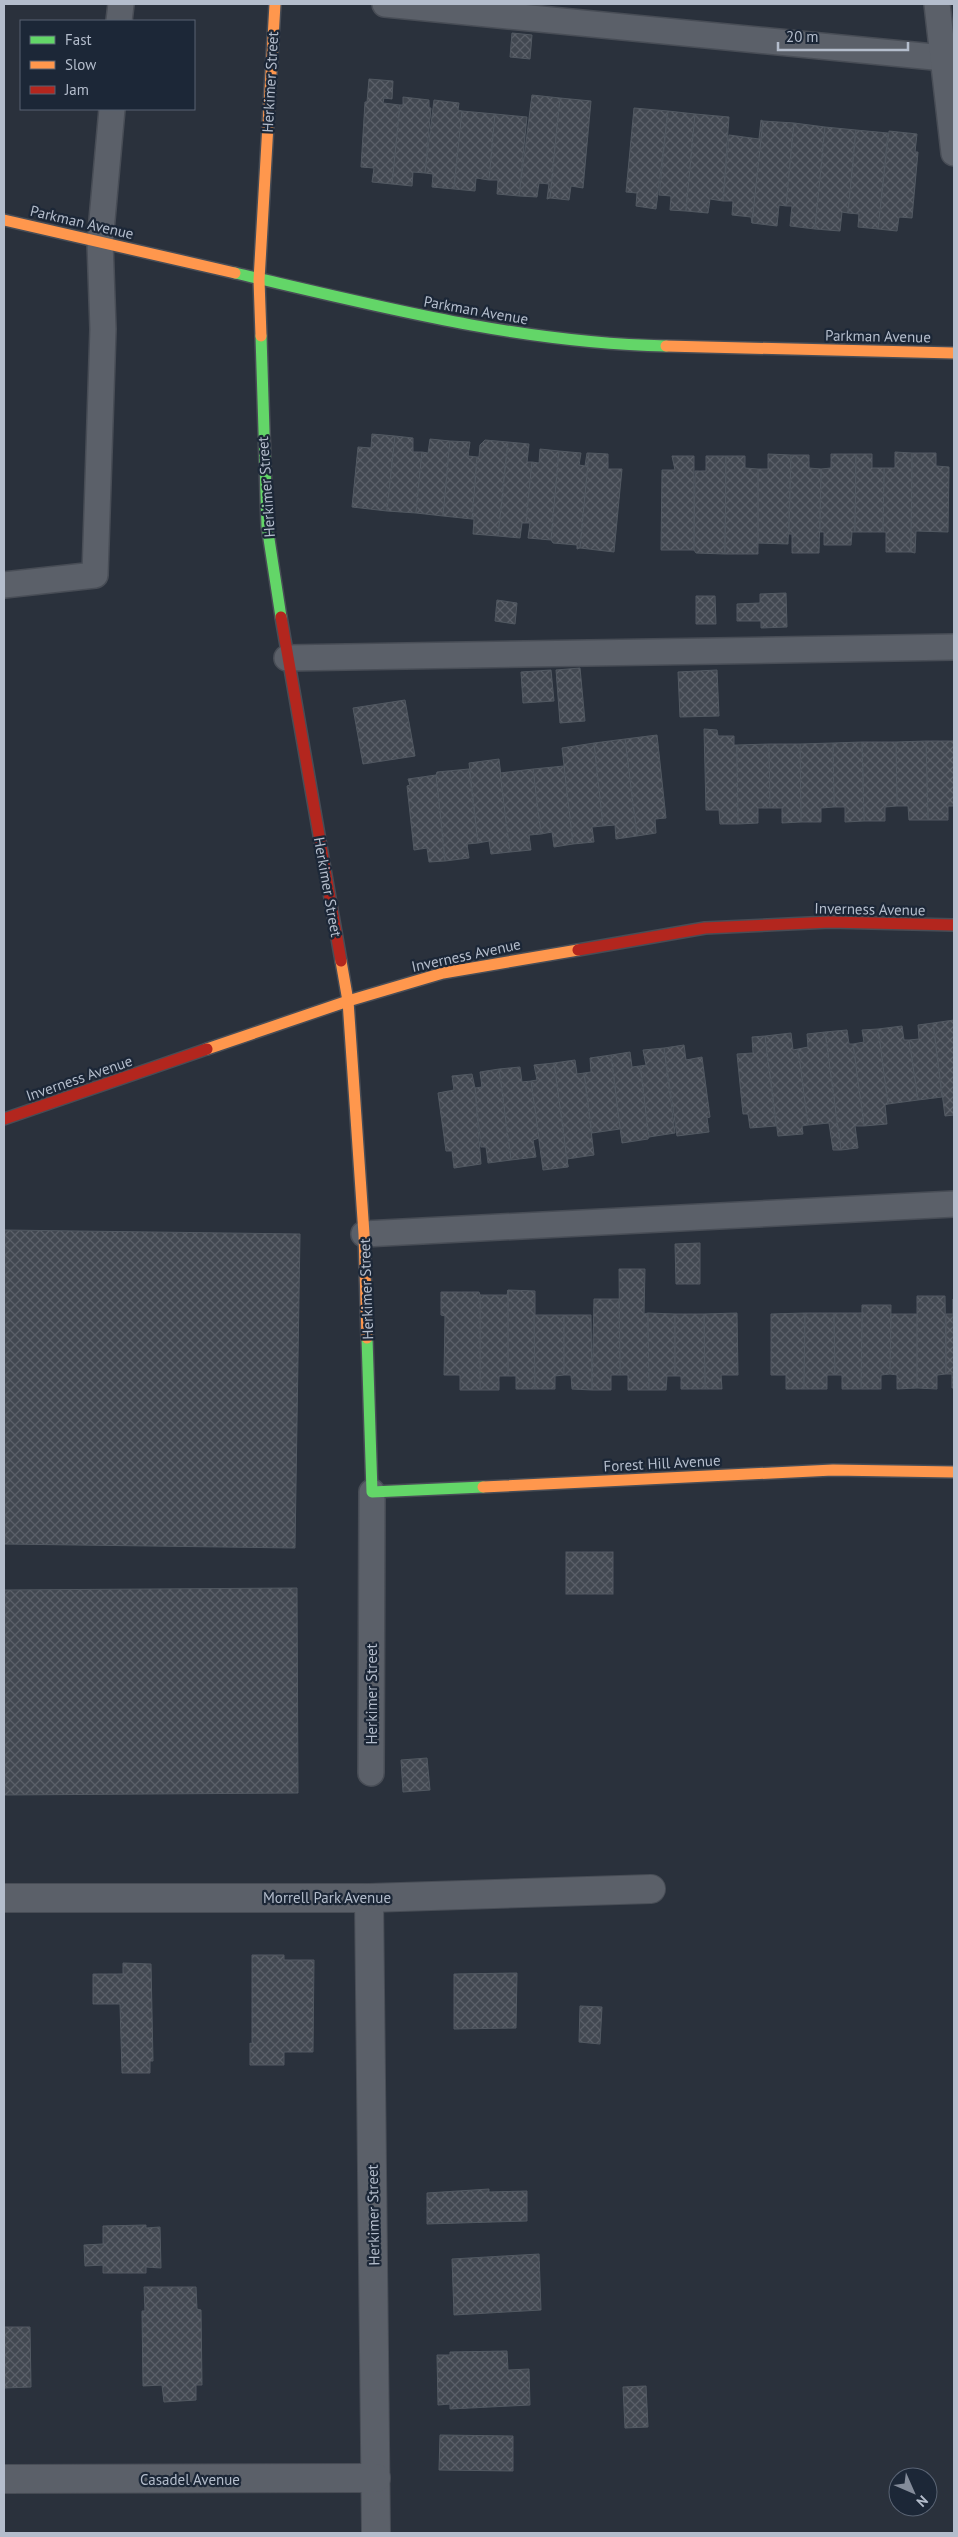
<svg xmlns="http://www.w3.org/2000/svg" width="958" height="2537" viewBox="0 0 958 2537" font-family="'PT Sans',sans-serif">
<defs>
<pattern id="building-cross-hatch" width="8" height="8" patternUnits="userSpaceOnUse" patternTransform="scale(1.25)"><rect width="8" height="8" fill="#424851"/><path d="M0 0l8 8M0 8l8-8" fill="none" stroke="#5b6069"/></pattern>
</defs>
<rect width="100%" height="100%" fill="#2a313c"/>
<!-- building -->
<g fill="url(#building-cross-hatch)" stroke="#525962">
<polygon points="512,33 532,35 530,59 510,57"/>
<polygon points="369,79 393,81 392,99 384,98 383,103 400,105 392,184 372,182 374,168 361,167 365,102 367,102"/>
<polygon points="532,95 560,98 550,198 547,199 549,184 539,183 537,197 519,196"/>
<polygon points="403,97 429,100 429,108 431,108 425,173 413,172 412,186 392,184 400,105 403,105"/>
<polygon points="560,98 591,101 583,188 571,186 569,200 550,198"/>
<polygon points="434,100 459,103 458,110 462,111 454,189 432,187 433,174 425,173"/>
<polygon points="634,108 668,111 656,209 636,206 637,193 626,192"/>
<polygon points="462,111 495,114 489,180 476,178 475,191 454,189"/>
<polygon points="668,111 695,114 686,211 670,210 671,196 659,195"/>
<polygon points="495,114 527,117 519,196 497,194 498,180 489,180"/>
<polygon points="695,114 729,117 723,201 710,199 708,213 686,211"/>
<polygon points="761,120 763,121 752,223 751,217 732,215 733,201 723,201 729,135 759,139"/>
<polygon points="763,121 794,123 786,206 779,205 777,226 752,223"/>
<polygon points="794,123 825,127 815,229 790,226 792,206 786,206"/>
<polygon points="825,127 856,130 848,213 842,212 840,231 815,229"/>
<polygon points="856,130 888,133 878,229 858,227 859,214 848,213"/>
<polygon points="889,131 917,134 915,152 918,152 912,218 899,217 897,231 878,229"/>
<polygon points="372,434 395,436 387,511 352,507 358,447 371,448"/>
<polygon points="395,436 413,438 413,452 422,452 416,513 387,511"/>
<polygon points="430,439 450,441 443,516 416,513 422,452 428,453"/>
<polygon points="485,440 508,442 498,536 473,534 474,519 472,519 477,457 479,457 480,445"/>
<polygon points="450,441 470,442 468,456 477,457 472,519 443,516"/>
<polygon points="508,442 529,444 527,462 532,462 526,523 522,523 520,538 498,536"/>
<polygon points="540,449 559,451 551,540 528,538 530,523 526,523 532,462 539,463"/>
<polygon points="559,451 581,453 579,465 585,466 587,453 589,453 580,548 577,549 577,545 553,543 551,540"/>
<polygon points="895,452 912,453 911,552 886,552 886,532 883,532 884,468 895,468"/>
<polygon points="589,453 608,454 608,469 622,469 614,552 580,548"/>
<polygon points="912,453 936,453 936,466 949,467 948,532 916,531 915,553 911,552"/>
<polygon points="768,454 791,455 788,544 758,543 758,469 768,469"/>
<polygon points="831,454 856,454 855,532 852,532 851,545 824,545 824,532 820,532 821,469 831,468"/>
<polygon points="856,454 872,454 872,468 884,468 883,532 855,532"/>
<polygon points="791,455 809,455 809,468 821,469 819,553 792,553 792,534 789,534"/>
<polygon points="672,456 694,456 694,550 661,550 662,470 675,470"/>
<polygon points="706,456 726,456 725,554 696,553 694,550 695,471 706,471"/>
<polygon points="726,456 745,456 745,468 758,469 758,554 725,554"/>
<polygon points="786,593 787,627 761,628 761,621 737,621 737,604 760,603 760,594"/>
<polygon points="696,596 715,596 716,624 696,624"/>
<polygon points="497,600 517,603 515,624 495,621"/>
<polygon points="580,668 585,721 560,723 556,670"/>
<polygon points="551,670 554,701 523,703 521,672"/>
<polygon points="717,670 719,716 680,717 678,672"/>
<polygon points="405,700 415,756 363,764 353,708"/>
<polygon points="704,729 717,730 718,736 734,736 734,745 737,745 738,824 720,824 719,810 706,810"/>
<polygon points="657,735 666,818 655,819 656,833 637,836 625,739"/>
<polygon points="625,739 637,836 616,839 615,825 603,826 594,743"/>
<polygon points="926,741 954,741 954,806 948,806 948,820 928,820"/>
<polygon points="926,741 928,820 909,820 908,806 897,806 896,742"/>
<polygon points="862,742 896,742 897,806 885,807 885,821 864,821"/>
<polygon points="862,742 864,821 845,822 845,807 834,807 833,743"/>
<polygon points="594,743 603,826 592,827 594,842 573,844 562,748"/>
<polygon points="833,743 834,807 821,808 821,822 801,822 800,744"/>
<polygon points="769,744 770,808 758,808 758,823 738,824 737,745"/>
<polygon points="769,744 800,744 801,822 782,823 782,808 770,808"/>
<polygon points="499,759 510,852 491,854 489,841 478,843 469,763"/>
<polygon points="564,766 573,844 554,847 552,832 541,834 533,769"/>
<polygon points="469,769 478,843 467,844 469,858 445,861 436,775 437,772"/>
<polygon points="533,769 541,834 529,835 531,850 510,852 500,773"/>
<polygon points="436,775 445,861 429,862 427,848 414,850 407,786 410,785 408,779"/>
<polygon points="954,1020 954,1115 945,1116 933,1023"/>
<polygon points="933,1023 942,1097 918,1100 909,1040 919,1039 918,1025"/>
<polygon points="902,1026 904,1040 909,1040 918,1100 888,1104 878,1029"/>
<polygon points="878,1029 888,1104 885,1105 887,1124 864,1126 853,1044 864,1042 862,1030"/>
<polygon points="847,1030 849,1044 853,1044 864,1126 855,1126 858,1148 841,1150 825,1032"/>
<polygon points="825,1032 841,1150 833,1150 829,1123 808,1125 798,1049 808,1047 807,1034"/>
<polygon points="791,1033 793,1050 798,1049 808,1125 802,1126 803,1134 778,1136 765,1036"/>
<polygon points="765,1036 776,1126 750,1128 748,1114 743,1114 737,1054 753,1053 752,1037"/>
<polygon points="684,1045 686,1060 702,1057 710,1117 707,1118 709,1132 677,1136 664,1048"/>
<polygon points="664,1048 675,1133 649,1137 640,1066 646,1065 643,1050"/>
<polygon points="630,1052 632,1067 640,1066 649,1137 648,1139 622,1143 611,1055"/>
<polygon points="611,1055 620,1129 592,1133 584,1073 591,1072 590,1058"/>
<polygon points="575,1060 577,1074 584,1073 594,1155 567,1159 568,1167 554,1063"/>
<polygon points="554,1063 568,1167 543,1170 531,1081 537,1080 534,1065"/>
<polygon points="520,1067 522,1082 531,1081 539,1138 533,1140 536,1157 511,1160 499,1069"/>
<polygon points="499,1069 511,1160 488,1163 486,1147 481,1147 475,1088 482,1087 480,1072"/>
<polygon points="472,1074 475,1088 481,1164 454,1168 452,1151 446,1151 438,1093 454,1090 452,1076"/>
<polygon points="4,1230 300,1234 295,1548 4,1544"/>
<polygon points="700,1243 700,1284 676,1284 675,1244"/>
<polygon points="619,1269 645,1269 644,1314 648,1313 649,1390 628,1390 628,1375 620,1375"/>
<polygon points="508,1290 535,1291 535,1389 516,1389 516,1376 508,1376"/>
<polygon points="508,1290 508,1376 499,1376 499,1390 480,1390 480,1295 507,1295"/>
<polygon points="441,1292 479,1292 480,1295 480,1390 460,1390 460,1375 444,1375 445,1316 441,1315"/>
<polygon points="917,1296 945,1296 946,1374 937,1375 937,1389 917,1388"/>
<polygon points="594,1299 619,1299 620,1375 611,1375 611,1390 592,1390"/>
<polygon points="953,1299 954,1388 952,1388 952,1374 946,1374 946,1314 953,1314"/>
<polygon points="862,1305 891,1305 890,1374 881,1375 881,1389 861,1389"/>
<polygon points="648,1313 675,1314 675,1376 667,1376 666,1390 649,1390"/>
<polygon points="737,1313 738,1375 721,1375 722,1389 705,1389 704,1314"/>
<polygon points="805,1313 804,1389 786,1389 786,1375 771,1375 771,1314"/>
<polygon points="805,1313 834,1313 835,1375 827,1375 827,1389 804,1389"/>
<polygon points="834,1313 862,1313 861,1389 842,1389 842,1375 835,1375"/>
<polygon points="675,1314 704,1314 705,1389 681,1389 681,1376 675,1376"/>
<polygon points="891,1314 917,1314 917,1388 897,1389 897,1375 890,1374"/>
<polygon points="534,1315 564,1315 564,1375 555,1376 555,1389 535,1389"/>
<polygon points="564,1315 591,1315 592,1390 572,1389 571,1375 564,1375"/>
<rect x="566" y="1552" width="47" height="42"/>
<polygon points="297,1588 298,1793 4,1795 4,1590"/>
<polygon points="427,1758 430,1790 403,1792 401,1760"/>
<polygon points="252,1955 284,1955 284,1960 314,1960 313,2052 284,2052 284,2065 250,2065 250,2043 252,2044"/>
<polygon points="123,1963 151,1964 153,2061 150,2061 150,2073 122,2073 120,2004 93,2004 93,1974 123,1974"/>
<polygon points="517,1973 516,2028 454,2029 454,1974"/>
<polygon points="580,2006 602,2007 600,2044 579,2042"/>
<polygon points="489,2189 489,2192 527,2191 527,2221 427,2224 427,2193"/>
<polygon points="146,2225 146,2228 160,2227 161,2268 146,2267 146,2273 103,2273 103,2265 85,2266 84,2245 103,2244 103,2226"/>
<polygon points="539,2254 541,2310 454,2315 452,2259"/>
<polygon points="144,2287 196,2287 197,2309 201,2310 202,2385 196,2385 196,2400 164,2402 162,2385 143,2386 142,2311 145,2311"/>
<polygon points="4,2327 30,2327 31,2387 4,2388"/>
<polygon points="507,2351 508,2370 529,2369 530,2405 450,2409 450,2404 438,2405 437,2355 450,2355 450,2352"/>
<polygon points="646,2386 648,2427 625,2428 623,2387"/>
<polygon points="440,2435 513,2436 513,2471 439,2470"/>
</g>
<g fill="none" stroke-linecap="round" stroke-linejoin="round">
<!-- lane casing -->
<g stroke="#484d56" stroke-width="28">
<g id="lane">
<polyline points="385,4 944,58"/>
<polyline points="937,4 954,153"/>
<polyline points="119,21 121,4"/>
<polyline points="4,585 95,575 103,329 100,242 112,109"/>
<polyline points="287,658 954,647"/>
<polyline points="364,1234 954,1204"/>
<polyline points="371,1773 372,1492"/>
</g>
</g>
<!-- street casing -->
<g stroke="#484d56" stroke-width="30">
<g id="street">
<polyline points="4,1898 369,1898 651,1889"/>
<polyline points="369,1898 376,2533"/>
<polyline points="4,2479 376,2478"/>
</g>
</g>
<!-- fast casing -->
<g stroke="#484d56" stroke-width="14">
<g id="fast">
<path d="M235 273C377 306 519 343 666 346"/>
<polyline points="261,336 267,526 281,617"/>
<polyline points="367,1338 372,1492 483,1487"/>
</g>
</g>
<!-- slow casing -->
<g stroke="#484d56" stroke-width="14">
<g id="slow">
<polyline points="4,220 235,273"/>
<polyline points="261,336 259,280 275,4"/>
<polyline points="666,346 954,353"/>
<polyline points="341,961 348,1001 364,1234 367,1338"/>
<polyline points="207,1049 348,1001 443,973 578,950"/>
<polyline points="483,1487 833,1470 954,1472"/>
</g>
</g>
<!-- jam casing -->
<g stroke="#484d56" stroke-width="14">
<g id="jam">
<polyline points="281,617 341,961"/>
<polyline points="578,950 705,928 830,922 954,925"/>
<polyline points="4,1119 207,1049"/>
</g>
</g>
<!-- lane -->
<use href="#lane" stroke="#5b6069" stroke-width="25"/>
<!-- street -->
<use href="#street" stroke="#5b6069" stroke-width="28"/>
<!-- fast -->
<use href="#fast" stroke="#63d668" stroke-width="11"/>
<!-- slow -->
<use href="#slow" stroke="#ff974d" stroke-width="11"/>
<!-- jam -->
<use href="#jam" stroke="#b3261e" stroke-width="11"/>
</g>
<g text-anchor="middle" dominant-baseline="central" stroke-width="4.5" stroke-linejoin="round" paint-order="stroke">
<!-- street labels -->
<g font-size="15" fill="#b4bdcc" stroke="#1c2737">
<text transform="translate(270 82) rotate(-87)">Herkimer Street</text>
<text transform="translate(82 222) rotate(13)">Parkman Avenue</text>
<text transform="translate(476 310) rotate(10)">Parkman Avenue</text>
<text transform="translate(878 336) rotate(1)">Parkman Avenue</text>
<text transform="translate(266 487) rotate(-94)">Herkimer Street</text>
<text transform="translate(328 887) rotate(80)">Herkimer Street</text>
<text transform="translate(870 909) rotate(1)">Inverness Avenue</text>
<text transform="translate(466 955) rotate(-12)">Inverness Avenue</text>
<text transform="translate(79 1078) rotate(-19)">Inverness Avenue</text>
<text transform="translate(366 1289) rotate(-92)">Herkimer Street</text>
<text transform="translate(662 1463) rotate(-3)">Forest Hill Avenue</text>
<text transform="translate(371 1694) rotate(-90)">Herkimer Street</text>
<text x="327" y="1897">Morrell Park Avenue</text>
<text transform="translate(373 2215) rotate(-91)">Herkimer Street</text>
<text x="190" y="2479">Casadel Avenue</text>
</g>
</g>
<!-- border -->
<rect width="958" height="2537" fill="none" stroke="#b4bdcc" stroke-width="10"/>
<!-- legend -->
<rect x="20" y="20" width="175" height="90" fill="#1c2737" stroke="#596373"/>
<rect x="30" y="36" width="25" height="8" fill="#63d668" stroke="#596373"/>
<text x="65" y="45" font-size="15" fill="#b4bdcc">Fast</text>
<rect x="30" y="61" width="25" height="8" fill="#ff974d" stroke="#596373"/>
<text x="65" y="70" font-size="15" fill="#b4bdcc">Slow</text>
<rect x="30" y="86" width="25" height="8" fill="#b3261e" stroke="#596373"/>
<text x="65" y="95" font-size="15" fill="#b4bdcc">Jam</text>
<!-- north arrow -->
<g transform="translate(913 2492) rotate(135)"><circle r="24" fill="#1c2737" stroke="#596373"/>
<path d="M0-4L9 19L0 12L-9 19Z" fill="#848c9a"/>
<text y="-8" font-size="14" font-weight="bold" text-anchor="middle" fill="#b4bdcc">N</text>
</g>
<!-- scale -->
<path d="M778 42v8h130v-8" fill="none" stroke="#b4bdcc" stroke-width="2.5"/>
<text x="786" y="42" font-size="15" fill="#b4bdcc" stroke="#1c2737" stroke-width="4" paint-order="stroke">20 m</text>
</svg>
